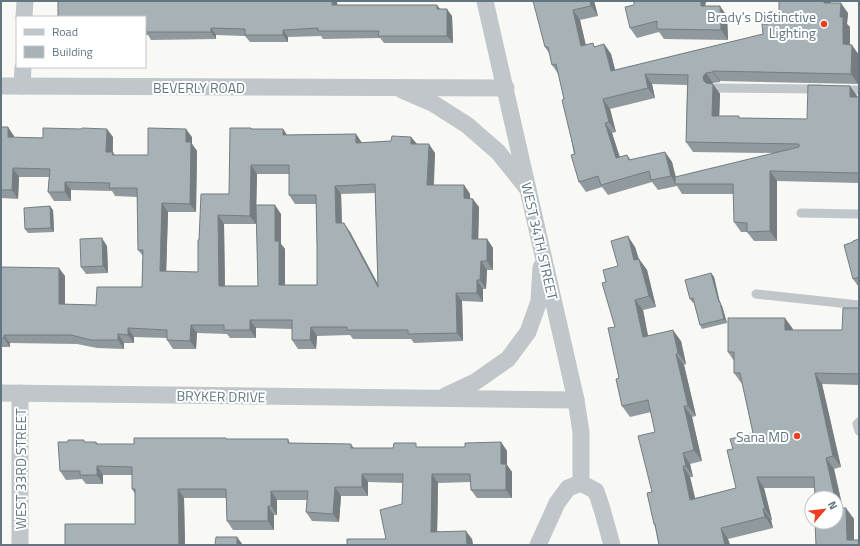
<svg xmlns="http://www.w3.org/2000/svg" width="860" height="546" viewBox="0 0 860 546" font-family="'Titillium Web',sans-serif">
<rect width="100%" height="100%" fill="#f8f8f5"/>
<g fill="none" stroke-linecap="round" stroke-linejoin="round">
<!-- lane -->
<g stroke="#c0c6c9" stroke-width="9">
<polyline points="716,88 820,89"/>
<polyline points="842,90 859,90"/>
<polyline points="801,213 859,214"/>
<polyline points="756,294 859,305"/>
<polyline points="859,422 857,424 859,431"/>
</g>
<!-- street -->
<g stroke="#c0c6c9" stroke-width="17">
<polyline points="485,1 576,400 581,432 581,483 596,491 602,509 612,545"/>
<polyline points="24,17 25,1"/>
<polyline points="1,86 506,88"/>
<polyline points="22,86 23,67"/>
<polyline points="402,90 434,104 467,125 498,152 526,187"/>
<polyline points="1,393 576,400"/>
<polyline points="20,393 20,545"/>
<polyline points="445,396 475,382 508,359 528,332 539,301 541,267"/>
<polyline points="538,545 557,503 568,488 581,483"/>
</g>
</g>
<!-- wall -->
<g fill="#90999d" fill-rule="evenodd">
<polygon points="337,1 337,5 437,5 440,9 452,16 453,43 384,43 380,38 323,39 321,36 288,37 288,42 250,42 245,36 216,35 216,39 151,40 148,35 145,35 145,17"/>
<path d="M535 1H594L598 16 580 20 586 45 596 47 604 44 611 54 615 70 763 34 768 24 779 12 831 3 848 13 847 24 850 27V45L859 55 858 84 720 81V82L713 83 712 84H713L720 94 719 116 740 118 807 119 850 86 857 96V97H859V183L777 181V241H754L747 232H741L734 222V194H682L677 186 658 190 652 182 608 195 602 187 586 192 579 182 564 99 559 75 552 65 549 53 545 47ZM652 84 687 85 686 142 693 152 774 153 676 177 672 162 665 152 631 160 627 155 620 157 612 133 616 132 610 109 655 98Z"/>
<polygon points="634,1 706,1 705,6 727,16 728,40 664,39 659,32 637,38 630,28 634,5"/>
<path d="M1 127 14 136V138L113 137V152L115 155H148L192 137V144L197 151 196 212H168L166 271 198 272 199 240 229 194 251 128 252 129H283L287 135 356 134 362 143 391 141 411 137 416 144 435 153 434 185H464L470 194V199L479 207 478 239H487L493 248V270H487L486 289H483V302L462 301 463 341 414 343 411 339H353L350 335 317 336 316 349H298L292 340V329L256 328V338H230L227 334 197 333 196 349H173L167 340V338L134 337V343H124V349L97 348 77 344 10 343V347H1V267L65 276V304L96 305 142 287 143 256 138 250 137 197 115 196 112 191 71 190V201H54L48 192 49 177H19L18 199 1 198ZM257 174H289V195L295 204H316L317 245V285H285V249L281 244V214L256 205ZM375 193 378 284 350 232 342 223 341 194ZM256 210 258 286H225L224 224H256Z"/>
<polygon points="53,210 54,232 28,233 25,229"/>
<polygon points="859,239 859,286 858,286 853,279 853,242"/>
<polygon points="107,246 108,273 86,274 81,267"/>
<polygon points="635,247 639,259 647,270 656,307 643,310 648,335 681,341 686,364 684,365 696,416 692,417 702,461 690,464 693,477 690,477 695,498 736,488 733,449 753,433 742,384 734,373 734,361 728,352 793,329 793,330 842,330 859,308 859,385 822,384 841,467 834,469 843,508 854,519 816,545 815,488 764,488 772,520 771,520 773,528 728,539 730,545 659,545 655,527 654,524 652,492 655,432 651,412 630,417 622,406 615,327 606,282 618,266"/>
<polygon points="711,273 714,277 720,303 722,306 727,323 702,329 700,325 694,303 693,303 690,299"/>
<polygon points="226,438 227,439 288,439 290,443 351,444 354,448 393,448 419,447 465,447 501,442 507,451 507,465 512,472 512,498 477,498 471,490 471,482 438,483 437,531 472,539 473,545 347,545 386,539 402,504 403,483 368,482 368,496 341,496 339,522 312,521 306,512 307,500 277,500 277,515 274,515 274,530 233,530 227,521 226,498 184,498 185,545 65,545 135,524 135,494 132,489 132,475 103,475 103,484 86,484 82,479 66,480 60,471 68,442 96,442 98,444 134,444"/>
</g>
<!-- shaded-wall -->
<g fill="#757d80">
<polygon points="332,1 337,1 338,12 332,5"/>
<polygon points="590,1 594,1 598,16 591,6"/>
<polygon points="699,1 706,1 705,7 701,6"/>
<polygon points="824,1 831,1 831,13 824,3"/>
<polygon points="841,3 848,13 847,24 850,27 850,54 843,44 840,17"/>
<polygon points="437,5 442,12 437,9"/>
<polygon points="720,6 727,16 728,40 721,30"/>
<polygon points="447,9 452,16 453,43 447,36"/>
<polygon points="573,10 580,20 588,56 581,46"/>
<polygon points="211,28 216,35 216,39 211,32"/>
<polygon points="283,30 288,37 288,42 283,35"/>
<polygon points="604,44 611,54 618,81 611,71"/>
<polygon points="852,45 859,55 858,84 851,74"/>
<polygon points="713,71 720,81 720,82 713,72"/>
<polygon points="706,73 713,83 711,85 710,88 704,81 703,78 704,75"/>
<polygon points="645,74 652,84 655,98 648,88"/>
<polygon points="713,84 720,94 719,126 712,116"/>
<polygon points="850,86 857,96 857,107 850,97"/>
<polygon points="603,99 610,109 616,132 609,122"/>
<polygon points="605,123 612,133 623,168 616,158"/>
<polygon points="8,127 14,136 14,146 8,137"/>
<polygon points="107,129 113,137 112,160 106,152"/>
<polygon points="186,129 192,137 192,144 197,151 196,212 190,204 186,142"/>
<polygon points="283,129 289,138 283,135"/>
<polygon points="356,134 362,143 356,143"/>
<polygon points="411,137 418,145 411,144"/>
<polygon points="429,144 435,153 433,193 427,185"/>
<polygon points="665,152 672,162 677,184 676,184 671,176"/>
<polygon points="251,165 257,174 256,224 250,216"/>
<polygon points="13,168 19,177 18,199 12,190"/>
<polygon points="770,171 777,181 777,241 770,231"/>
<polygon points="65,182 71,190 71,201 65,192"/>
<polygon points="464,185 470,194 470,207 464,198"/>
<polygon points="335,186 341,194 342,232 336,223"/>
<polygon points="473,199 479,207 478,248 472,239"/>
<polygon points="162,203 168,212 166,280 160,271"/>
<polygon points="275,205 281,214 281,244 285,249 285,294 279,285 275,241"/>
<polygon points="50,206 53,210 54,232 51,228"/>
<polygon points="218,215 224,224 225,295 219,286"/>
<polygon points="344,223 350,232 384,296 378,287"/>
<polygon points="628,236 635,247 642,271 634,260"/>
<polygon points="102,238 107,246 108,273 103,266"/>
<polygon points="487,239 493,248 493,270 487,261"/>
<polygon points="639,259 647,270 656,307 649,296"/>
<polygon points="481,261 487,270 486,289 480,280"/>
<polygon points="59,268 65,276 65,313 59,304"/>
<polygon points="711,273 714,277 720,303 722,306 727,323 724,319 719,302"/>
<polygon points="477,280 483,289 483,302 477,293"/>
<polygon points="456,293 462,301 463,341 457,333"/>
<polygon points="635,300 643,310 650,347 643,337"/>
<polygon points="785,318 793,329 792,341 785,330"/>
<polygon points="250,320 256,328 256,338 250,330"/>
<polygon points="191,325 197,333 196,349 190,341"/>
<polygon points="311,327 317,336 316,349 310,340"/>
<polygon points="128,328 134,337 134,343 128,335"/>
<polygon points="673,330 681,341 686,364 678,353"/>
<polygon points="118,334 124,343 124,349 118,340"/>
<polygon points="4,335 10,343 10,347 4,338"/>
<polygon points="676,354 684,365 696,416 688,406"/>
<polygon points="815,373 822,384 841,467 833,456"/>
<polygon points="684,406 692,417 702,461 694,450"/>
<polygon points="501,442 507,451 507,465 512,472 512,498 506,490 501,464"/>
<polygon points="683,453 690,464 693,477 686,466"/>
<polygon points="826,458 834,469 845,519 837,508 836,502 836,498 835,498"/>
<polygon points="97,466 103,475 103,484 97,475"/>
<polygon points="683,466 690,477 698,510 690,500"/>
<polygon points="362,474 368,482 368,496 362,487"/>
<polygon points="432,474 438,483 437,540 431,532"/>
<polygon points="757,477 764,488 772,520 765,509"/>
<polygon points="335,487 341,496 339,522 333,514"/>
<polygon points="178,489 184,498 185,545 179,545"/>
<polygon points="271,491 277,500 277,515 271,506"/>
<polygon points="268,506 274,515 274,530 268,521"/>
<polygon points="846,508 854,519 854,545 847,540"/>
<polygon points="763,509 771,520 773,528 765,517"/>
<polygon points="721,528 728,539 730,545 725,545"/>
<polygon points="466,531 472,539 473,545 467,545"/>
<polygon points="237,537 243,545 237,545"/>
</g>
<!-- building -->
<g fill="#a7b2b7" stroke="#757d80" fill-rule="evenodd">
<polygon points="58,1 332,1 332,5 437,5 437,9 447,9 447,36 378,36 379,31 318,31 318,28 283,30 283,35 245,35 245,29 211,28 211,32 146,32 146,27 145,27 145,17 58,17"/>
<polygon points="533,1 590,1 591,6 573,10 581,46 593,43 594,47 604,44 611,71 763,34 762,24 768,24 769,12 779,12 779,1 824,1 824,3 841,3 840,17 843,17 843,44 852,45 851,74 713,71 713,72 706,73 704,75 703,78 704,81 706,83 713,84 712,116 739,116 739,118 807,119 808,85 850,86 850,97 859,97 859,173 770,171 770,231 747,232 747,223 734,222 733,184 675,184 675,177 799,147 799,144 686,142 688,75 645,74 648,88 603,99 609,122 605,123 616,158 627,155 629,160 665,152 671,176 651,180 649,171 601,185 598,176 579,182 571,155 575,154 562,100 564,99 556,64 552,65 548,47 545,47"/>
<polygon points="634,1 701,1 701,6 720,6 721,30 657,29 657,21 630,28 625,7 634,5"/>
<path d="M1 127H8V137L43 138V128L81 129 82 128 107 129 106 152H113L112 155H148V128L186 129V142H191L190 204 162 203 160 271 198 272V240H199L201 194H229L230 128H251V129H283V135L356 134V143L391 141 392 136 411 137V144H429L427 185H464V198L473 199 472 239H487V261H481L480 280H477V293H456L457 333 408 334V330H347V327H311L310 340H292V320H250V330H224V325H191L190 341 167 340V330L128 328V335L118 334V340H91L71 335H4V338H1V267L59 268V304L96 305 97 287H142L143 250H138L137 188H109L110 183 65 182V192H48L50 169 13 168 12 190H1ZM251 165H289V195H316L317 245V285H279V241H275V205H256L258 286H219L218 215 250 216ZM375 184 378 287 344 223H336L335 186Z"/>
<polygon points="50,206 51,228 25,229 24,208"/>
<polygon points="628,236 634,260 639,259 649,296 635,300 643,337 673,330 678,353 676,354 688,406 684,406 694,450 683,453 686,466 683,466 690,500 736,488 727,450 733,449 730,439 753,433 740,373 734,373 734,352 728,352 728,318 785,318 785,330 842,330 843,308 859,308 859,374 815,373 833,456 826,458 835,498 815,498 814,477 757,477 765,509 763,509 765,517 721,528 725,545 659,545 655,524 654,524 647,493 652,492 638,436 655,432 648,400 622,406 616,379 619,378 608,328 615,327 602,283 606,282 603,270 618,266 611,241"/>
<polygon points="102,238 103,266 81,267 80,239"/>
<polygon points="859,239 859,277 853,279 844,245 853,242 853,241"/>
<polygon points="711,273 719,302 720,302 724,319 700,325 693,298 690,299 685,280"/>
<polygon points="134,438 226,438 226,439 288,439 288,443 351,444 351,448 393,448 394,443 416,443 416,447 465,447 465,443 501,442 501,464 506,464 506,490 471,490 470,474 432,474 431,532 466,531 467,545 347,545 347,539 386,539 380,510 402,504 403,474 362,474 362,487 335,487 333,514 306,512 308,491 271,491 271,506 268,506 268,521 227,521 226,489 178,489 179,545 65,545 65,524 135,524 135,489 132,489 132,467 97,466 97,475 80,475 80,471 60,471 58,442 68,442 68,440 84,440 84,442 96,442 96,444 134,444"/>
<polygon points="836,502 837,508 846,508 847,540 859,540 859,545 816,545 815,522 836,522"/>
<polygon points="216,537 237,537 237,545 215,545"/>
</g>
<!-- markers -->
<g fill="#ec3f21" stroke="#fff" stroke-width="1.5">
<circle cx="824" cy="24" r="4"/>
<circle cx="797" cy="436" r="4"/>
</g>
<g text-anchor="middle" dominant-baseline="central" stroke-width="4" stroke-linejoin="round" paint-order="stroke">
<!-- poi labels -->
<g font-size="14" fill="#617681" stroke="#fff" text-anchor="end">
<text x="816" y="16">Brady's Distinctive<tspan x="816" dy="16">Lighting</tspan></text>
<text x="789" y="436">Sana MD</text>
</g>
<!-- street labels -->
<g font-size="14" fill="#617681" stroke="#fff">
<text x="199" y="87">BEVERLY ROAD</text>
<text transform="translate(540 241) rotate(77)">WEST 34TH STREET</text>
<text transform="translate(221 396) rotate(1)">BRYKER DRIVE</text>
<text transform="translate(20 469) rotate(-90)">WEST 33RD STREET</text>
</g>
</g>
<!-- border -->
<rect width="860" height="546" fill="none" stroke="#617681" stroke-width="4"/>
<!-- legend -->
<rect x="16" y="16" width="130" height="52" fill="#ffffff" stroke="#c0c8cd"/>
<rect x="24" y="29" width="20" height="6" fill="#c0c6c9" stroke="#c0c8cd"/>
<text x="52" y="36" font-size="12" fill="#617681">Road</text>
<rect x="24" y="46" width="20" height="12" fill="#a7b2b7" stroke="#c0c8cd"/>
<text x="52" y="56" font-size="12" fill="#617681">Building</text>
<!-- north arrow -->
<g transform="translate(824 510) rotate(62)"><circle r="19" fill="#ffffff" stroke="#c0c8cd"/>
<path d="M0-3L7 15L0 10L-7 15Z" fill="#ec3f21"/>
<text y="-6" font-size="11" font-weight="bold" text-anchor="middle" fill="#617681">N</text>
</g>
</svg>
